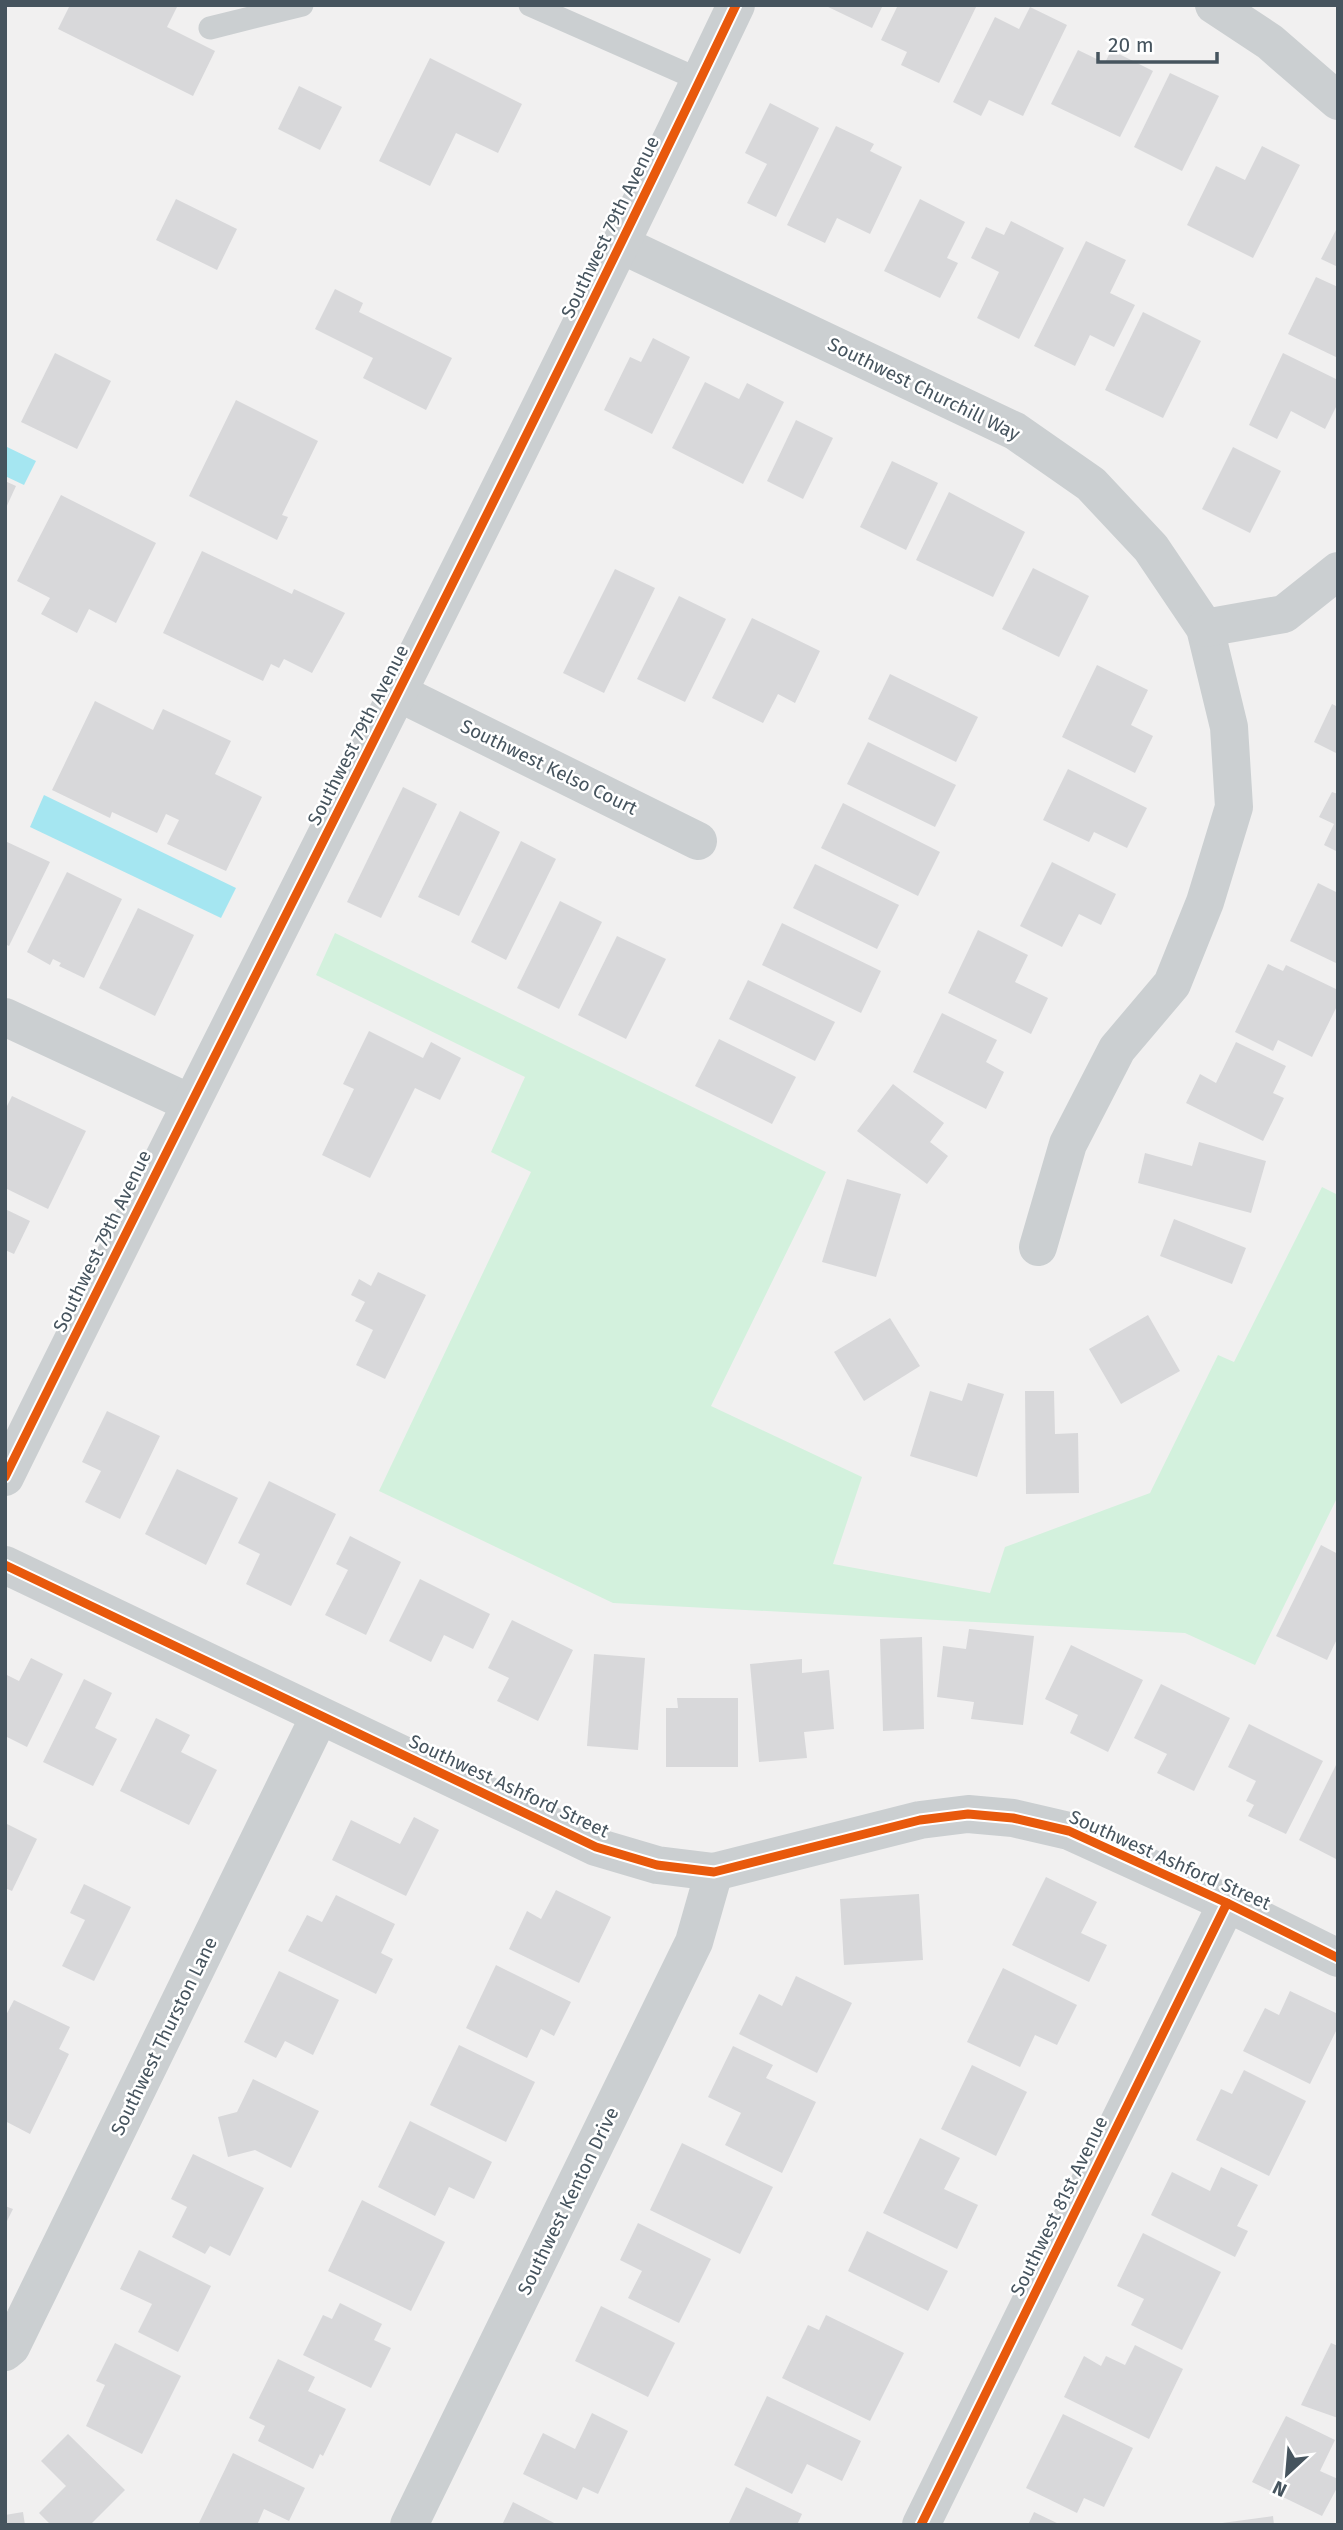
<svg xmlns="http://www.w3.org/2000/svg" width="1343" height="2530" viewBox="0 0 1343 2530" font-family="'Fira Sans',sans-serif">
<rect width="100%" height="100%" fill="#f1f0f0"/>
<!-- green -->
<polygon fill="#d3f1dd" points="335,933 826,1172 711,1406 862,1477 833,1564 990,1593 1005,1547 1150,1493 1218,1355 1234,1362 1322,1187 1338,1195 1338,1496 1255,1665 1185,1633 613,1603 379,1491 531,1172 491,1152 525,1077 316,975"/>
<!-- water -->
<g fill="#a5e6f1">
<polygon points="5,446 36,461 24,485 5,476"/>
<polygon points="44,795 236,888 221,918 30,827"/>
</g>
<!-- building -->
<g fill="#d8d8da">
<polygon points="70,5 178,5 167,27 215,51 193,96 58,29"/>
<polygon points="824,5 883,5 872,28"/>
<polygon points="898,5 977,5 939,83 901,65 907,52 881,40"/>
<polygon points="1030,7 1067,25 1023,116 989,100 981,116 953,102 995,17 1019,29"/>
<polygon points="1078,50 1105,63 1111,50 1153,71 1120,137 1051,104"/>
<polygon points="430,58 522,104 498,153 456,133 430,186 379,161"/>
<polygon points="1170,73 1219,96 1182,171 1134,147"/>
<polygon points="299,86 342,107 320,150 278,129"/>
<polygon points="770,103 819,128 776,217 747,203 767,164 745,153"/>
<polygon points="836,126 874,144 870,151 902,167 870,234 837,218 825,243 787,225"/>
<polygon points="1262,146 1300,165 1253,258 1187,225 1216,166 1245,180"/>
<polygon points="176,199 237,229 217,270 156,240"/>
<polygon points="920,199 965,222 947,258 958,263 940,298 884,271"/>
<polygon points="1011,221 1064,248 1019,339 977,318 999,272 971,258 986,227 1004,235"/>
<polygon points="1338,226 1338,267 1321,259"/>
<polygon points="1086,241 1126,260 1110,293 1135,305 1114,347 1090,335 1075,366 1034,346"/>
<polygon points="1316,277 1338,287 1338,358 1288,334"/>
<polygon points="335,289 363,303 359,312 452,358 426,410 363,378 373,358 315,329"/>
<polygon points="1143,312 1201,341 1163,418 1105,390"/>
<polygon points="653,338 690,357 652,434 604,410 630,357 641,362"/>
<polygon points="55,353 111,381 77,449 21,422"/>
<polygon points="1283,353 1338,380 1338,403 1325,429 1291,411 1277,439 1249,425"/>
<polygon points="705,382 739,399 747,383 784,402 743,484 672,448"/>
<polygon points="236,400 318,441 282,515 288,517 277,540 189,496"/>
<polygon points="796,420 833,438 803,499 767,481"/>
<polygon points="1233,447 1281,471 1250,533 1202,509"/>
<polygon points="892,461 938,483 906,550 860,527"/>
<polygon points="5,481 16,486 5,510"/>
<polygon points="949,492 1025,532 993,597 916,560"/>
<polygon points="61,495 156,543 116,623 89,609 77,633 41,614 50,598 17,581"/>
<polygon points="202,551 292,594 294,589 345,613 312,673 284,659 279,668 271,664 263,681 163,633"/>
<polygon points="1033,568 1089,596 1059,657 1002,629"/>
<polygon points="615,569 655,588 604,693 563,673"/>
<polygon points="679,596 726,619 685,702 637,679"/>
<polygon points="752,618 820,651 795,703 778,694 763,723 712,698"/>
<polygon points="1097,665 1148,690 1131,725 1153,736 1135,773 1062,737"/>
<polygon points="890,674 978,717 956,762 868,719"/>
<polygon points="95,701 153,730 163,709 231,741 215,774 262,797 226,871 167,844 179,820 166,814 157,833 112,812 110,818 52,790"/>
<polygon points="1332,704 1338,707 1338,754 1314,742"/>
<polygon points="868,742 956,785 935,827 847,784"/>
<polygon points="1068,769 1147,808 1127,848 1094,832 1089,842 1043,820"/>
<polygon points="403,787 437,804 381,918 347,902"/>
<polygon points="1332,792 1338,794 1338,852 1324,845 1334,824 1319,817"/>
<polygon points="843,803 940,852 918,896 821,848"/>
<polygon points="460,811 500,832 459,916 418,897"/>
<polygon points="5,841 50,862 9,946 5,944"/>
<polygon points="521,841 556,859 506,960 471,942"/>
<polygon points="1052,862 1116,894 1101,925 1079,914 1062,947 1020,926"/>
<polygon points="815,864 899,905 877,949 793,908"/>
<polygon points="67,872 122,899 84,978 59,966 61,963 53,959 50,965 27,952"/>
<polygon points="1318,883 1338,893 1338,964 1290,941"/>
<polygon points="560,901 602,922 559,1009 517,988"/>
<polygon points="138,908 194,935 155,1016 99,988"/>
<polygon points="782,923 881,971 861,1013 762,965"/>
<polygon points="978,930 1028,955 1015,982 1048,998 1031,1034 948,993"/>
<polygon points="617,936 666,959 626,1039 578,1015"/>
<polygon points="1268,964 1283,971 1286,965 1338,990 1338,1004 1312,1057 1278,1040 1273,1051 1235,1032"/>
<polygon points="748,980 835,1022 815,1061 729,1019"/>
<polygon points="942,1013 997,1040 986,1062 1004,1072 986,1109 913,1072"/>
<polygon points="369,1031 423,1058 431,1042 461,1058 440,1100 415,1088 370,1178 322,1155 354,1089 343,1084"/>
<polygon points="719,1039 796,1077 772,1124 695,1086"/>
<polygon points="1236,1042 1286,1066 1273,1093 1284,1098 1263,1141 1186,1103 1200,1074 1216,1083"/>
<polygon points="893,1084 944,1123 930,1142 948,1156 927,1184 857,1131"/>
<polygon points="12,1096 86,1131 48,1209 5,1188 5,1110"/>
<polygon points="1199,1142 1266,1161 1251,1213 1138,1183 1145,1153 1192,1166"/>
<polygon points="847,1179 901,1194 876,1277 822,1262"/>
<polygon points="5,1209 30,1221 14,1254 5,1250"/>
<polygon points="1174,1219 1246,1248 1232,1284 1160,1256"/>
<polygon points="378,1272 426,1295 385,1379 356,1365 373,1330 355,1321 365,1302 351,1295 359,1279 371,1286"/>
<polygon points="1148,1315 1180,1371 1121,1404 1089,1349"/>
<polygon points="890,1318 920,1366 864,1401 834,1352"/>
<polygon points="968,1383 1004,1394 977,1477 910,1456 930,1391 962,1401"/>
<polygon points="1025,1391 1054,1391 1055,1434 1078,1433 1079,1493 1026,1494"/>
<polygon points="107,1411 160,1436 120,1519 85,1502 101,1471 82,1462"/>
<polygon points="177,1469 238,1498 206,1565 145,1534"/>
<polygon points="269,1481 336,1514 291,1606 246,1584 260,1554 238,1543"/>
<polygon points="350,1536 401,1562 366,1635 325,1615 348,1570 336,1564"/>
<polygon points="1321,1545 1338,1554 1338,1637 1327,1660 1276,1636"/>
<polygon points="420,1579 490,1614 473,1649 444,1635 431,1662 389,1641"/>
<polygon points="512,1620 573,1650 538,1721 497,1701 509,1678 488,1668"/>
<polygon points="969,1629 1034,1636 1023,1725 971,1719 974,1702 937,1697 943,1646 966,1649"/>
<polygon points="922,1637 924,1729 883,1731 880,1639"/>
<polygon points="1071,1645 1143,1680 1108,1752 1070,1733 1078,1715 1045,1699"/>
<polygon points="594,1654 645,1658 638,1750 587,1746"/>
<polygon points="31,1658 63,1674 27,1747 5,1736 5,1674 19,1681"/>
<polygon points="802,1659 802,1673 829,1670 834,1729 804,1732 807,1758 759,1762 750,1664"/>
<polygon points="84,1679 112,1693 95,1728 117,1739 93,1786 43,1762"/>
<polygon points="1161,1684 1230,1718 1194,1791 1157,1773 1167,1754 1134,1738"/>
<polygon points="677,1698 738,1698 738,1767 666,1767 666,1708 678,1708"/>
<polygon points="156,1718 190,1735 181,1752 217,1770 189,1825 120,1791"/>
<polygon points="1249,1724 1323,1761 1286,1834 1248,1816 1254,1805 1246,1801 1256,1781 1228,1767"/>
<polygon points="1338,1761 1338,1856 1336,1859 1299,1840"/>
<polygon points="414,1817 439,1830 406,1896 332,1860 351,1820 400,1844"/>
<polygon points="5,1823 37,1839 12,1891 5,1888"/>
<polygon points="1046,1877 1097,1902 1081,1933 1107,1945 1089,1982 1012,1945"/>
<polygon points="84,1884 131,1907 94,1981 62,1966 85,1920 70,1913"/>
<polygon points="556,1890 611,1917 579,1983 509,1949 527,1911 541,1919"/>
<polygon points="919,1894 923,1960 844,1965 840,1899"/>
<polygon points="336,1895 395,1924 381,1953 393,1959 376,1994 288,1951 307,1915 322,1922"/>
<polygon points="496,1965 571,2002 554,2036 541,2029 527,2058 466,2028"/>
<polygon points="1003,1968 1077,2005 1057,2045 1035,2035 1020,2067 967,2042"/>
<polygon points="279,1971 339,2000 313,2055 285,2041 276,2058 244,2042"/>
<polygon points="796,1976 852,2003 817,2073 739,2034 759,1994 782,2006"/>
<polygon points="1290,1991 1338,2014 1338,2027 1310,2084 1243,2051 1265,2008 1279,2015"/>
<polygon points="14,2000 70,2027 59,2049 69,2054 30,2134 5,2121 5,2017"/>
<polygon points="459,2045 535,2082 506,2142 430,2105"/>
<polygon points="733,2046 773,2065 766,2078 816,2102 782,2173 725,2145 741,2113 708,2097"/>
<polygon points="972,2065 1027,2092 996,2156 941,2129"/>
<polygon points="1244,2070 1306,2101 1269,2176 1196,2140 1221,2089 1232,2094"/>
<polygon points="253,2079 319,2111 291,2168 255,2150 228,2157 218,2117 237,2112"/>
<polygon points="410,2121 492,2162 474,2199 449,2187 435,2216 378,2187"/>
<polygon points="920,2138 960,2158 944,2189 978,2205 957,2249 883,2213"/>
<polygon points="682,2143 773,2187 740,2254 650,2210"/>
<polygon points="193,2154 264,2188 230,2256 210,2246 205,2254 172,2237 187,2207 171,2199"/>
<polygon points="1221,2167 1258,2185 1237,2226 1248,2231 1235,2257 1151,2215 1172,2172 1210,2191"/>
<polygon points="362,2200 445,2242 411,2311 328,2271"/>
<polygon points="5,2206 13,2209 5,2225"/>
<polygon points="638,2223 711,2259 679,2323 628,2298 642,2271 620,2260"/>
<polygon points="867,2231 948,2271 928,2311 848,2271"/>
<polygon points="1143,2233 1221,2272 1182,2350 1131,2325 1144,2299 1117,2286"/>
<polygon points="139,2250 211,2286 178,2352 138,2332 152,2304 120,2289"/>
<polygon points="340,2303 382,2324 374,2340 391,2348 371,2388 303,2355 323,2315 332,2319"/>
<polygon points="601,2306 675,2343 648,2397 575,2361"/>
<polygon points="826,2315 904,2353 870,2421 782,2378 808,2325 819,2330"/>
<polygon points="115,2343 181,2376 142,2454 86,2426 105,2385 96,2381"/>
<polygon points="1331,2343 1338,2346 1338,2418 1301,2405"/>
<polygon points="1135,2345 1183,2369 1149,2439 1064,2397 1084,2356 1101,2366 1106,2356 1125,2365"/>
<polygon points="278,2359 315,2377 308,2391 346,2409 323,2456 320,2454 313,2469 258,2441 265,2426 249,2418"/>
<polygon points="767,2396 861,2441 842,2481 807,2464 792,2494 734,2465"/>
<polygon points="592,2413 628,2431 598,2494 583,2487 577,2500 523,2474 543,2433 575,2449"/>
<polygon points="1063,2414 1133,2448 1104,2507 1084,2498 1077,2513 1026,2488"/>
<polygon points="1286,2416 1335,2440 1320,2471 1338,2479 1338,2486 1322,2516 1252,2482"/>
<polygon points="68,2434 125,2490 90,2525 51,2525 39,2513 66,2486 41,2461"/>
<polygon points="233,2453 305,2488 289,2521 264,2509 257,2525 199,2523"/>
<polygon points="746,2487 802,2514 797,2525 728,2525"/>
<polygon points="513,2502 558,2525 502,2525"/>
<polygon points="23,2512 25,2525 5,2525 5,2515"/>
<polygon points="1034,2512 1061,2525 1028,2525"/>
<polygon points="1273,2516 1274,2525 1223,2525 1222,2523"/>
</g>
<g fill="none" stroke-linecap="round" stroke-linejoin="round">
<!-- lane -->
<g stroke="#cbcfd1" stroke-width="23">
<polyline points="530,5 700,80"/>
<polyline points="210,28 302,5"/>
</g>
<!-- street -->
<g stroke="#cbcfd1" stroke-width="38">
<polyline points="1214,5 1270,42 1338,101"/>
<polyline points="622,245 1015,431 1091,484 1151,548 1205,628 1229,727 1234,807 1205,902 1172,984 1117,1049 1068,1144 1038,1247"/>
<polyline points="1205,628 1284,614 1338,571"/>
<polyline points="399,693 698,841"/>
<polyline points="5,1017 190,1103"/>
<path d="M5 1477C247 986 500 500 736 5"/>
<polyline points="5,1565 596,1847 657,1865 714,1872 920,1820 968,1814 1013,1818 1069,1831 1227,1903 1338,1958"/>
<polyline points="5,2352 11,2347 319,1717"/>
<polyline points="409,2525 694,1942 714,1872"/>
<polyline points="921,2525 1227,1903"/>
</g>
<!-- cycleway casing -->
<g stroke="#fff" stroke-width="13">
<g id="cycleway">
<path d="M5 1477C247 986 500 500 736 5"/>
<polyline points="5,1565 596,1847 657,1865 714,1872 920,1820 968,1814 1013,1818 1069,1831 1227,1903 1338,1958"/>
<polyline points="921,2525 1227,1903"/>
</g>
</g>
<!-- cycleway -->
<use href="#cycleway" stroke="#e8590c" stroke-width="9"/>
</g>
<g text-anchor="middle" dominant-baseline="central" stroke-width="5" stroke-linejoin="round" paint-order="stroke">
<!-- street labels -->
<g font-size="19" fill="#46545e" stroke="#fff">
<text transform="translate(610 227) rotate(-64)">Southwest 79th Avenue</text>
<text transform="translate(924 389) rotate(26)">Southwest Churchill Way</text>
<text transform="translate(358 735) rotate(-63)">Southwest 79th Avenue</text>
<text transform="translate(549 767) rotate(26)">Southwest Kelso Court</text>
<text transform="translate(102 1241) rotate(-64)">Southwest 79th Avenue</text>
<text transform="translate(509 1786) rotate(25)">Southwest Ashford Street</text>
<text transform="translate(1170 1860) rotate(24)">Southwest Ashford Street</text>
<text transform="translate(164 2036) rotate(-64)">Southwest Thurston Lane</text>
<text transform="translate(568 2201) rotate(-64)">Southwest Kenton Drive</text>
<text transform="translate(1059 2206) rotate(-64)">Southwest 81st Avenue</text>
</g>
</g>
<!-- border -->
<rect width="1343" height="2530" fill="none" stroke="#46545e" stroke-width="14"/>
<!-- north arrow -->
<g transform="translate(1287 2474) rotate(206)" stroke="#ffffff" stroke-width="5" paint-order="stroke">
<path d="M0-5L12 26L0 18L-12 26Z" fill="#46545e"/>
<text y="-10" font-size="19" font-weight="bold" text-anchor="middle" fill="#46545e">N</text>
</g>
<!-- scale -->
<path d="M1098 52v10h119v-10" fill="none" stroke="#46545e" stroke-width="3.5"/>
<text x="1108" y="52" font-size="21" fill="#46545e" stroke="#ffffff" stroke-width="5" paint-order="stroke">20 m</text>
</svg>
